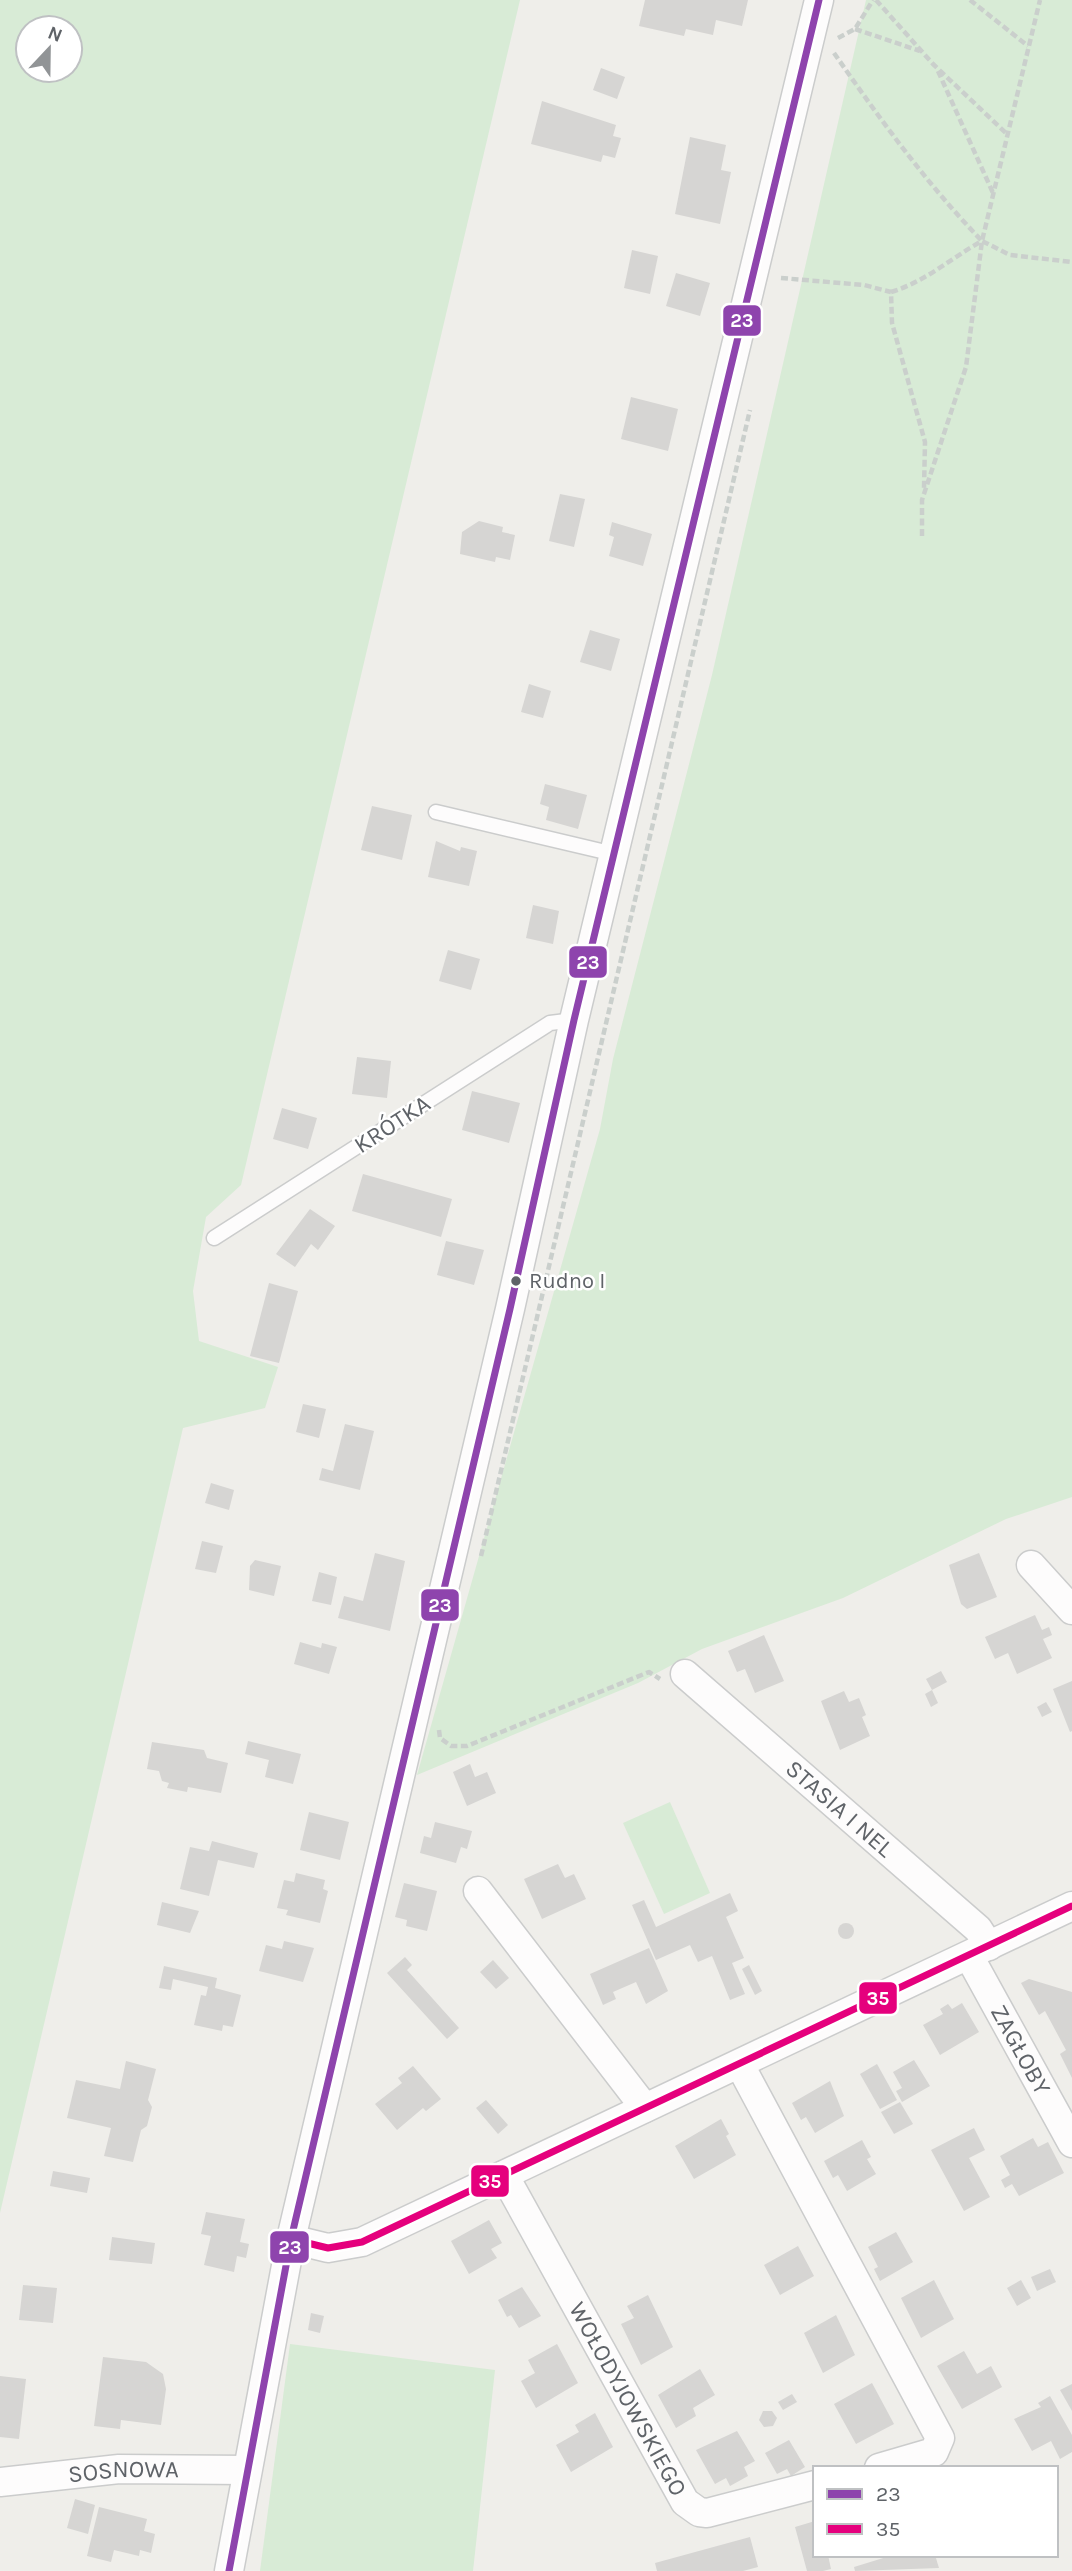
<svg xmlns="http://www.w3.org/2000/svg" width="1072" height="2571" viewBox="0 0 1072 2571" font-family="Karla,sans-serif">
<rect width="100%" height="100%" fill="#efeeea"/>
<!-- green -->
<g fill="#d8ebd6" fill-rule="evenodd">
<path d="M0 0H520L241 1185 206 1217 193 1291 199 1341 278 1367 265 1408 183 1428 0 2213ZM70 28V70H28V28Z"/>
<polygon points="866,0 1072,0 1072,1497 1006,1519 843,1598 702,1649 638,1683 417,1775 600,1129 613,1059 712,675"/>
<polygon points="670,1802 710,1893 664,1914 623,1823"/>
<polygon points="290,2344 495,2370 473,2571 260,2571"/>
</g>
<!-- building -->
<g fill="#d6d5d3">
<polygon points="645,0 748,0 742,26 716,20 713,35 686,29 684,36 639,26"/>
<polygon points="601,68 625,77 617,99 593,90"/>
<polygon points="542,101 616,125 613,136 621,138 615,158 603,155 601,162 531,144"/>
<polygon points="690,137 726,145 721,170 731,172 720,224 675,214"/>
<polygon points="632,250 658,256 650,294 624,288"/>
<polygon points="676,273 710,283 700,316 666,306"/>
<polygon points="631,397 678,409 668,451 621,439"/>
<polygon points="560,494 585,499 574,547 549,541"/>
<polygon points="479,521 503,527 502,532 515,535 510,560 496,557 495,562 460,554 462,532"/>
<polygon points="612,522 652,534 643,566 609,556 614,537 609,535"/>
<polygon points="590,630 620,639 611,671 580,662"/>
<polygon points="529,684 551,691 543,718 521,712"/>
<polygon points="545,784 587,795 578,829 546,820 549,807 540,804"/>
<polygon points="372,806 412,815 402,860 361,850"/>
<polygon points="436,841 460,851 461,847 477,851 469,886 428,877"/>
<polygon points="533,905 559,911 553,944 526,938"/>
<polygon points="448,950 480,959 471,990 439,981"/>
<polygon points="357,1057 391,1061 387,1098 352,1094"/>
<polygon points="472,1091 520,1103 509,1143 462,1130"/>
<polygon points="282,1108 317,1118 308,1149 273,1139"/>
<polygon points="363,1174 452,1199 441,1237 352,1211"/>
<polygon points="310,1209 335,1226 318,1250 311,1244 295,1267 276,1254"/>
<polygon points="446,1241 484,1250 474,1285 437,1275"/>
<polygon points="269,1283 298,1291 279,1363 250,1356"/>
<polygon points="303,1404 326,1409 319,1438 296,1432"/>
<polygon points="345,1424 374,1431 360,1490 319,1480 322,1468 333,1471"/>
<polygon points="211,1483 234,1490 229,1510 205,1503"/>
<polygon points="202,1541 223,1546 216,1573 195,1569"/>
<polygon points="375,1553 405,1561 390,1631 338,1618 344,1596 363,1601"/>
<polygon points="979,1553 997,1597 967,1609 961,1604 949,1565"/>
<polygon points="255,1560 281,1566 274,1596 249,1590 250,1566"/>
<polygon points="319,1572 337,1577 331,1605 312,1601"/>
<polygon points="1035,1615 1042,1630 1049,1627 1052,1635 1043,1639 1052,1658 1017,1674 1008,1653 995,1659 985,1637"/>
<polygon points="764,1635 784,1681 755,1693 745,1669 737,1672 728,1651"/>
<polygon points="300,1642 321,1648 322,1643 337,1647 329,1674 294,1664"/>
<polygon points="941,1671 947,1682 932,1690 926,1679"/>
<polygon points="1072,1681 1072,1731 1070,1732 1053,1689"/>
<polygon points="932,1690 938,1703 931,1707 925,1694"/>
<polygon points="844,1691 849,1702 859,1698 866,1715 862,1717 870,1736 840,1750 821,1701"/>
<polygon points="1046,1702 1052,1712 1042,1717 1037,1707"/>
<polygon points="248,1741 301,1754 293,1784 265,1777 269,1760 245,1754"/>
<polygon points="152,1742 204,1750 207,1758 228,1763 221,1793 188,1787 187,1792 167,1788 169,1783 162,1781 159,1771 147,1769"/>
<polygon points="470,1764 475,1777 487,1772 496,1793 467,1806 453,1772"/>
<polygon points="309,1812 349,1822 340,1860 300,1850"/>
<polygon points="435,1822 472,1831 467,1849 461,1847 456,1863 420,1853 424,1836 431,1838"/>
<polygon points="212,1841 258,1853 254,1868 218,1860 209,1896 180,1889 190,1847 209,1851"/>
<polygon points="558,1864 565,1878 574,1874 586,1899 542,1919 524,1879"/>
<polygon points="296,1873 325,1880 323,1889 328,1891 320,1923 286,1915 288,1910 277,1908 284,1880 294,1882"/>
<polygon points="404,1883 437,1891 427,1931 406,1926 407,1920 395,1917"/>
<polygon points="730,1893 738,1911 726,1917 744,1958 732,1963 745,1994 730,2000 712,1956 698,1962 690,1945 656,1960 632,1905 644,1900 656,1927"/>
<polygon points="162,1902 199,1911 190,1933 157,1925"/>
<circle cx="846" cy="1931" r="8"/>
<polygon points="284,1941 314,1948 303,1982 259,1971 266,1945 282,1949"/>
<polygon points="649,1948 668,1991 646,2004 636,1982 613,1992 616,1999 603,2005 590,1974"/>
<polygon points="405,1957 412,1965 407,1970 459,2028 447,2039 387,1973"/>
<polygon points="493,1960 509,1978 496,1989 480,1972"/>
<polygon points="749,1965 762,1991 755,1995 742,1969"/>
<polygon points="164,1966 217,1978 215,1988 241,1995 233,2027 223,2025 222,2031 194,2025 201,1995 206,1996 208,1987 173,1979 171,1990 159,1988"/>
<polygon points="1029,1979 1072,1992 1072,2078 1060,2054 1066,2050 1045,2011 1039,2015 1021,1983"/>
<polygon points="962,2003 979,2032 940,2055 923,2025 943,2014 940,2009 948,2004 952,2009"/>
<polygon points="914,2060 930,2086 902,2102 896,2091 902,2088 893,2072"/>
<polygon points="126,2061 156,2069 148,2100 152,2107 147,2126 141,2130 133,2162 104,2156 111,2128 67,2118 76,2080 120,2089"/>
<polygon points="877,2064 897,2100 880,2109 860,2074"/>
<polygon points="413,2066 441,2099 426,2111 423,2108 397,2130 375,2104 402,2083 398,2078"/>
<polygon points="830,2081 844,2116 815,2133 806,2117 801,2120 792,2103"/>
<polygon points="486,2100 508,2125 498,2134 476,2108"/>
<polygon points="900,2102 913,2124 894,2134 881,2112"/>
<polygon points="721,2119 729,2134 726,2136 736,2155 694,2179 675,2146"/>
<polygon points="974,2128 985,2150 969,2158 990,2197 964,2211 931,2150"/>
<polygon points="1033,2138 1038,2147 1048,2142 1064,2173 1019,2196 1012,2184 1005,2188 1001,2180 1010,2175 1000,2156"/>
<polygon points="862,2140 871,2157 867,2159 876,2174 847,2191 838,2175 833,2178 824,2161"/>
<polygon points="53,2171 90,2178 87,2193 50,2186"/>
<polygon points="206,2212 245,2219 240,2242 249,2244 246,2258 237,2256 234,2272 204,2265 211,2236 201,2234"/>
<polygon points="489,2220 502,2243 491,2249 497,2258 469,2274 451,2241"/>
<polygon points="896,2232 913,2262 880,2281 874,2269 878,2267 868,2247"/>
<polygon points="112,2237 155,2243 152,2264 109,2260"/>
<polygon points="798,2246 814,2276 780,2295 764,2265"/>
<polygon points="1050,2269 1056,2282 1037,2291 1031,2277"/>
<polygon points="934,2280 954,2319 921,2338 901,2298"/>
<polygon points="1021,2280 1031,2298 1017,2306 1007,2288"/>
<polygon points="23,2285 57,2288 53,2323 19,2320"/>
<polygon points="522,2287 541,2316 519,2328 511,2315 507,2317 498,2300"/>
<polygon points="648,2295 673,2347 641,2365 621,2324 634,2318 627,2306"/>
<polygon points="311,2313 324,2316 320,2333 308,2330"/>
<polygon points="836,2315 855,2355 823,2373 804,2333"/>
<polygon points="557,2344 578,2383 536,2408 521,2381 535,2373 528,2360"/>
<polygon points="964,2351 977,2374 991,2366 1002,2387 962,2409 937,2366"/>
<polygon points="103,2357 146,2362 163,2374 166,2389 161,2425 121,2420 120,2429 94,2426"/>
<polygon points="700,2369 715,2395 693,2408 696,2416 676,2428 658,2395"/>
<polygon points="0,2376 26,2379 19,2439 0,2437"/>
<polygon points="872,2383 894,2424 856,2444 834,2404"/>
<polygon points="1072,2384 1072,2411 1060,2390"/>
<polygon points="792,2394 797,2402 783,2410 778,2402"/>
<polygon points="1050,2396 1072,2435 1072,2452 1060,2459 1051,2441 1032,2451 1014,2419 1041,2407 1038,2403"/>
<polygon points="763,2411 772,2411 777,2418 773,2426 764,2427 759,2420"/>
<polygon points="595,2413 613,2447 571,2472 556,2445 579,2432 575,2425"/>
<polygon points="737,2431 755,2461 744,2467 748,2476 730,2486 726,2478 715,2484 696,2450"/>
<polygon points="789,2440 805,2467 791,2476 787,2469 777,2474 765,2453"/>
<polygon points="75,2499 95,2505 88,2534 67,2528"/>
<polygon points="99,2507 147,2519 144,2531 155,2534 151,2553 140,2550 139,2556 114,2550 111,2562 87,2556"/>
<polygon points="815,2521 815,2555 828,2555 831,2569 823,2571 807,2571 795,2527"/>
<polygon points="750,2537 758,2567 743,2571 657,2571 655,2563"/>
<polygon points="893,2555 935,2555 939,2568 855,2571 854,2567"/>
</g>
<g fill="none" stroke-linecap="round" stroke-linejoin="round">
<!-- lane casing -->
<g stroke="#cbcccc" stroke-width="17">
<g id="lane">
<polyline points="436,812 614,854"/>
<polyline points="214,1238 550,1023 574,1020"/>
</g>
</g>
<!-- street casing -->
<g stroke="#cbcccc" stroke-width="31">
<g id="street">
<polyline points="1031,1565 1072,1610"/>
<path id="s1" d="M685 1674 978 1929 989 1946"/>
<polyline points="478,1891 645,2108"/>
<path id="s2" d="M969 1956 1072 2143"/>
<polyline points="740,2065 940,2438 934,2452 879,2468"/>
<path id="s3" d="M504 2175 685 2502 699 2512 707 2513 815 2485"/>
<polyline points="291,2239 328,2248 362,2242 1072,1906"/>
<path id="s4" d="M0 2482 119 2469 247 2470"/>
<polyline points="229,2571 291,2239 510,1309 574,1020 819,0"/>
</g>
</g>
<!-- path -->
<g stroke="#cacfcc" stroke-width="4.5" stroke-dasharray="7 3.5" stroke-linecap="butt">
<polyline points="876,0 933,64 1007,134"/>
<polyline points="970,0 1028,46"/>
<polyline points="855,29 920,51"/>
<polyline points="838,38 855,29 873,0"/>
<path d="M834 53C880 119 926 183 982 241"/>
<polyline points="938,71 993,193"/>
<polyline points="781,278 864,285 891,292 892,323 925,442 924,489"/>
<path d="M891 292C925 282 951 258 982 241L1010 255 1072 262"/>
<polyline points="922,536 922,500 966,367 982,241 1040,0"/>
<polyline points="481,1556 750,410"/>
<polyline points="439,1730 440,1738 451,1746 467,1746 649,1672 660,1679"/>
</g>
<!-- lane -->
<use href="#lane" stroke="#fdfcfc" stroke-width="14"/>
<!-- street -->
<use href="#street" stroke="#fdfcfc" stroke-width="28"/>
<!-- bus-1 casing -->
<g stroke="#fff" stroke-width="12">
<polyline id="bus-1" points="229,2571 291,2239 510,1309 574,1020 819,0"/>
</g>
<!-- bus-2 casing -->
<g stroke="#fff" stroke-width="12">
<polyline id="bus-2" points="291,2239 328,2248 362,2242 1072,1906"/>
</g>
<!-- bus-1 -->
<use href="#bus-1" stroke="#8e44ad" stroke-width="7"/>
<!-- bus-2 -->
<use href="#bus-2" stroke="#e5007d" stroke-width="7"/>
</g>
<!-- markers -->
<circle fill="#5f6368" stroke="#fff" stroke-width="2.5" cx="516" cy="1281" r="6"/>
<g text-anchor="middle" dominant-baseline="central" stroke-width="5" stroke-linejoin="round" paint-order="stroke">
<!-- bus labels -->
<g font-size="22" fill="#5f6368" stroke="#fff" text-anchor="start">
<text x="529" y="1281">Rudno I</text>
</g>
<!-- street labels -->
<g font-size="24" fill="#5f6368" stroke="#fff">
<text transform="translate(392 1124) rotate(-33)">KRÓTKA</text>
<text stroke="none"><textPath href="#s1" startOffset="205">STASIA I NEL</textPath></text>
<text stroke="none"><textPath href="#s2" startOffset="107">ZAGŁOBY</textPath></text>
<text stroke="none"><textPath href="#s3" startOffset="256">WOŁODYJOWSKIEGO</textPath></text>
<text stroke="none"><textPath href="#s4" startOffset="124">SOSNOWA</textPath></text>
</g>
</g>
<g stroke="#fff" stroke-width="2.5">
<rect x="722" y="304" width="40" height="33" rx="7" fill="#8e44ad"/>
<rect x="568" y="945" width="40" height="34" rx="7" fill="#8e44ad"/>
<rect x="420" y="1588" width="40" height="34" rx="7" fill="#8e44ad"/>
<rect x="858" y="1981" width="40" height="34" rx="7" fill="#e5007d"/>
<rect x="470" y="2164" width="40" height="34" rx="7" fill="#e5007d"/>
<rect x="269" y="2230" width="41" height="34" rx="7" fill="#8e44ad"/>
</g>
<g font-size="19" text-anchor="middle" font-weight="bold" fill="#fff">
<text x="742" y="327">23</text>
<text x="588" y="969">23</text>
<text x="440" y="1612">23</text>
<text x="878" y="2005">35</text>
<text x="490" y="2188">35</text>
<text x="290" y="2254">23</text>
</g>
<!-- legend -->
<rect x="813" y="2466" width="245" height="91" fill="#ffffff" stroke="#bfc1c3" stroke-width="2"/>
<rect x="827" y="2489" width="35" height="10" fill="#8e44ad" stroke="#bfc1c3" stroke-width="2"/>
<text x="876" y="2501" font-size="21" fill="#5f6368">23</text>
<rect x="827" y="2524" width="35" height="10" fill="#e5007d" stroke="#bfc1c3" stroke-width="2"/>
<text x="876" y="2536" font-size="21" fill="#5f6368">35</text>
<!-- north arrow -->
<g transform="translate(49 49) rotate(22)"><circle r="33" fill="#ffffff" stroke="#bfc1c3" stroke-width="2"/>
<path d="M0-5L12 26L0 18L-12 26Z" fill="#919496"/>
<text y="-10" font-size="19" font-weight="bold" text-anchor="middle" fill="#5f6368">N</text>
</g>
</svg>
